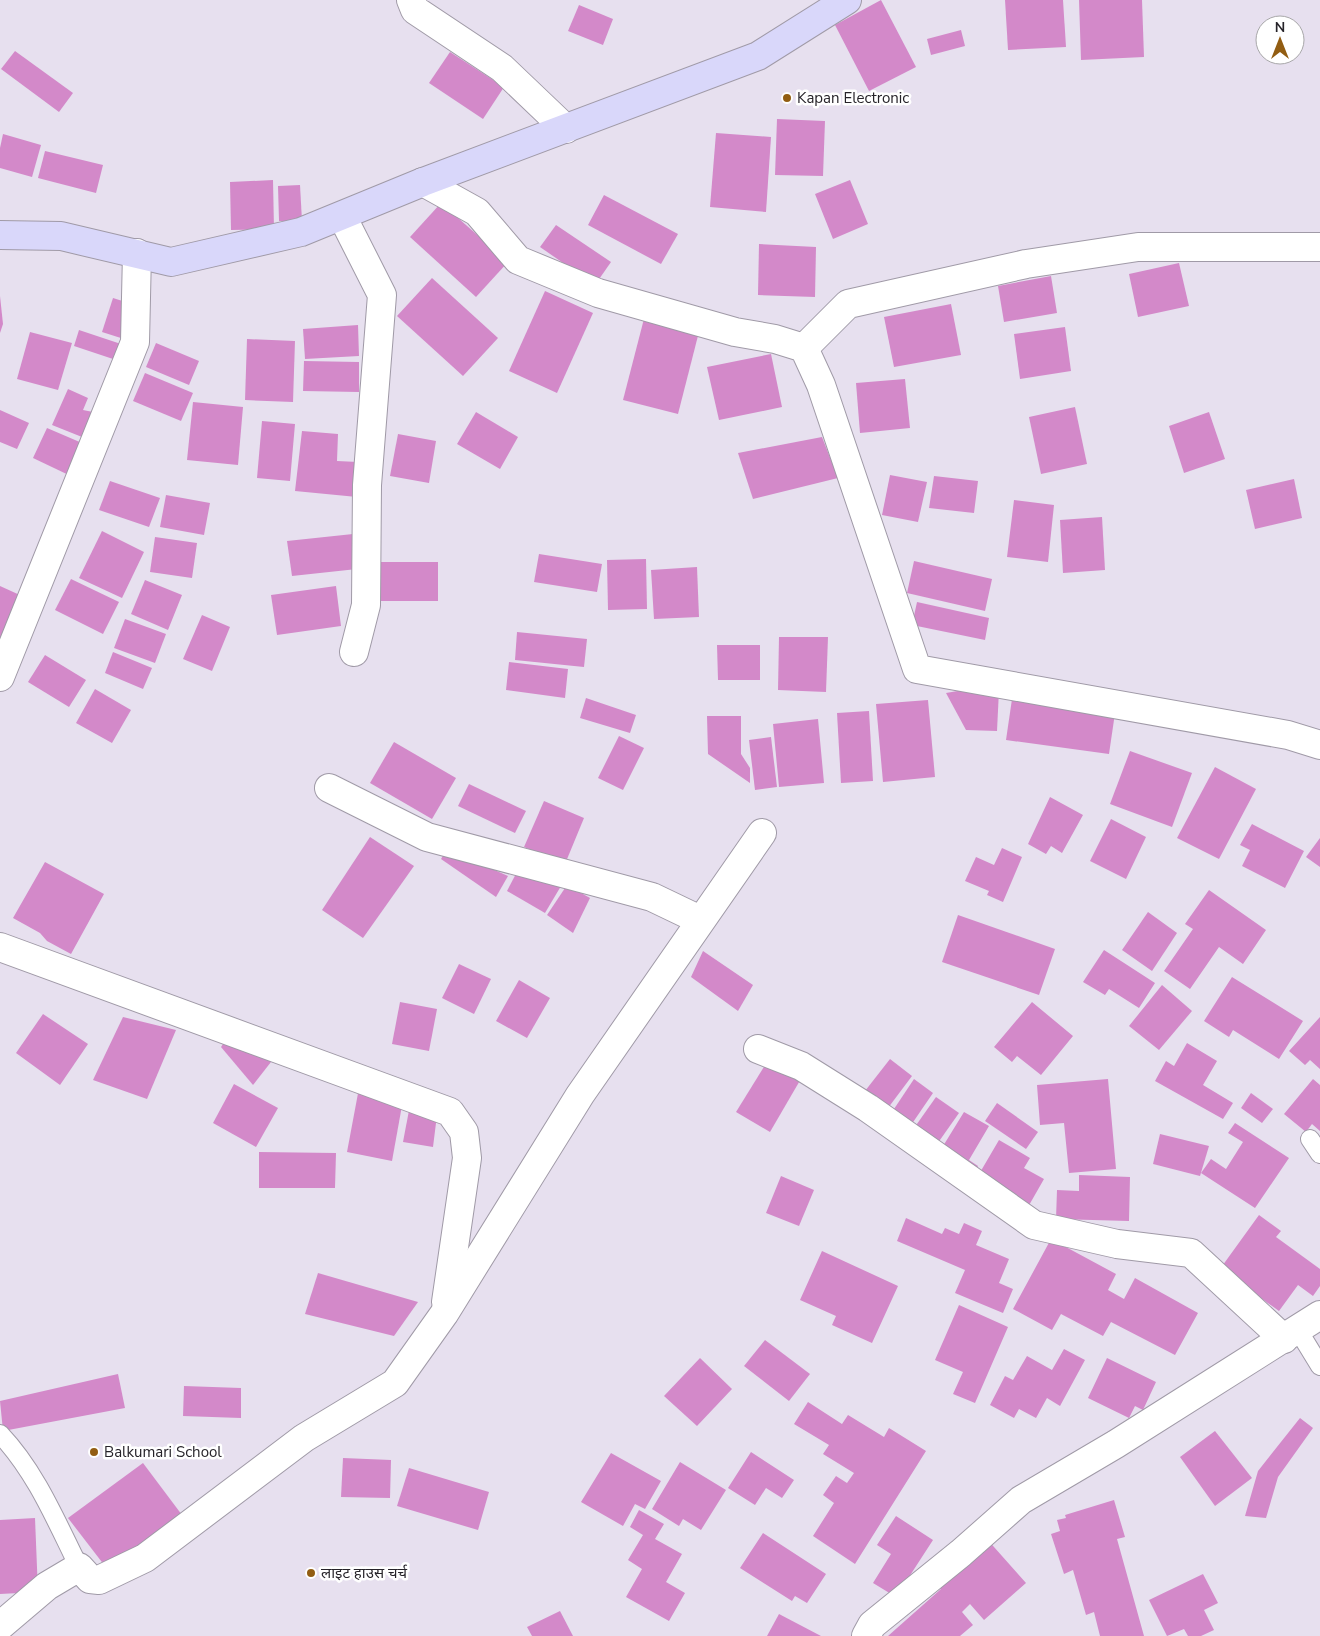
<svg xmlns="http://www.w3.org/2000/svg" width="1320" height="1636" font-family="'Nunito Sans','Noto Sans Devanagari',sans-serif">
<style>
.building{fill:#d389c9}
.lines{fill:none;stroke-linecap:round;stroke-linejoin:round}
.lane-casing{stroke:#a09aa7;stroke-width:20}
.street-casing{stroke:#a09aa7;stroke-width:30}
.secondary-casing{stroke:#a09aa7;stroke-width:30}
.lane{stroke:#fff;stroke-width:18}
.street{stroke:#fff;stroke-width:28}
.secondary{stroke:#d9d7fa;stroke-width:28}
.poi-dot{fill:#925d12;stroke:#fff;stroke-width:2}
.labels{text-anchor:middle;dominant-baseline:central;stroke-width:5;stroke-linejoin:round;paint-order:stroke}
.poi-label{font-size:15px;fill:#262329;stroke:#fff;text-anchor:start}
</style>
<rect width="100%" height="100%" fill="#e7e0ef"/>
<g class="building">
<path d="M881,0L916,67L869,91L835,25Z"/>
<path d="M1005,0H1063L1066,47L1008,50Z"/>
<path d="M1079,0H1142L1144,57L1081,60Z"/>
<path d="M579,5L613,19L603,45L568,31Z"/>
<path d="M961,30L965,46L931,55L927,39Z"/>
<path d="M15,51L73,93L59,112L1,69Z"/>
<path d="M450,52L504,87L483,119L429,83Z"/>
<path d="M777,119L825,121L823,176L775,175Z"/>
<path d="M716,133L771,137L766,212L710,207Z"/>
<path d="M3,134L41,145L32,177L0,168V148Z"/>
<path d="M45,151L103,165L96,193L38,178Z"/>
<path d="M273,180L274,229L231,230L230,182Z"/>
<path d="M850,180L868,224L833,239L815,194Z"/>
<path d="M300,185L302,221H279L278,186Z"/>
<path d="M604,195L678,234L661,264L588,225Z"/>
<path d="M441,203L508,262L476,297L410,237Z"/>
<path d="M556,225L611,262L595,285L540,247Z"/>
<path d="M759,244L816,247L815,297L758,295Z"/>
<path d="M1179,263L1189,306L1138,317L1129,274Z"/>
<path d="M1051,276L1057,313L1004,322L998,286Z"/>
<path d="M432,278L498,338L463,376L397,316Z"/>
<path d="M545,291L593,313L557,393L509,371Z"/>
<path d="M0,296L3,324L0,333Z"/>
<path d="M113,298L135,305L124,339L102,332Z"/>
<path d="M951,304L961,355L894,367L884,317Z"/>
<path d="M646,311L701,324L678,414L623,400Z"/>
<path d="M358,325L359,356L305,359L303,329Z"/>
<path d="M1065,327L1071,371L1020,379L1014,334Z"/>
<path d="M79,330L124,345L119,361L74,346Z"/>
<path d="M30,332L72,343L58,390L17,379Z"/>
<path d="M247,339L295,341L293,402L245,400Z"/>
<path d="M156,343L199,361L189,385L146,367Z"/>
<path d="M771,354L782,407L719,420L707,367Z"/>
<path d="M304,361L359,362V392L303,391Z"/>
<path d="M145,373L193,393L181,421L133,401Z"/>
<path d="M905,379L910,428L860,433L856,383Z"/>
<path d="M68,389L88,398L83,410L103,414L92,441L52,425Z"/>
<path d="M193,402L243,407L238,465L187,460Z"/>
<path d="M1075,407L1087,464L1041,474L1029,417Z"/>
<path d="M0,410L29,423L17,449L0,442Z"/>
<path d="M476,412L518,437L500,469L457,444Z"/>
<path d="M1209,412L1225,459L1184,473L1169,426Z"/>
<path d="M262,421L295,424L290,481L257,478Z"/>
<path d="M47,428L89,446L75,478L33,458Z"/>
<path d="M302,431L338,434L337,461L358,462L357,497L295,491Z"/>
<path d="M398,434L436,441L429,483L390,476Z"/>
<path d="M822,437L838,478L753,499L738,453Z"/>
<path d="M890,475L927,482L918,522L882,515Z"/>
<path d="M934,476L978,481L974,513L929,508Z"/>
<path d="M1294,479L1302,518L1255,529L1246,490Z"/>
<path d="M110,481L160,498L149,527L99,510Z"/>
<path d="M166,495L210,503L204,535L160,527Z"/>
<path d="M1014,500L1054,505L1048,562L1007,557Z"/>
<path d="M1102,517L1105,570L1063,573L1060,520Z"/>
<path d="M102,531L144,552L122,598L79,578Z"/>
<path d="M353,534L357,569L292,576L287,541Z"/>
<path d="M155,537L197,543L192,578L150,572Z"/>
<path d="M539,554L602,564L597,592L534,582Z"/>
<path d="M646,559L647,609L608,610L607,560Z"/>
<path d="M914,561L992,579L985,611L907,593Z"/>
<rect x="377" y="562" width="61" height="39"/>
<path d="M697,567L699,617L654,619L651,570Z"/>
<path d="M71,579L119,602L103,634L55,610Z"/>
<path d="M145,580L182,595L168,630L131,614Z"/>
<path d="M0,586L22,596L0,644Z"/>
<path d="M336,586L341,626L277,635L271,595Z"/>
<path d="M917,602L989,618L985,640L912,625Z"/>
<path d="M202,615L230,627L212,671L183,659Z"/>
<path d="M125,619L166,634L155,663L114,648Z"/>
<path d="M517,632L587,639L584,667L515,660Z"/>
<path d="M779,637H828L826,692L778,690Z"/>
<path d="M717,645H760V680H718Z"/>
<path d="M113,652L152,668L143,689L105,673Z"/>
<path d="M45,655L86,680L69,707L28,682Z"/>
<path d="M509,662L568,669L565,698L506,690Z"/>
<path d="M95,689L131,710L112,743L76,723Z"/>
<path d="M969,689L999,690L997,731L966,730L946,693Z"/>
<path d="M586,698L636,715L630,733L580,718Z"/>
<path d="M1012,699L1115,713L1109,754L1006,740Z"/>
<path d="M928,700L935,777L883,782L876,704Z"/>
<path d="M869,711L873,781L841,783L837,713Z"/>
<path d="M707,716H741V754L750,768V783L708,754Z"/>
<path d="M818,719L824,783L779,787L773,724Z"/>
<path d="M619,736L644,748L623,790L598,778Z"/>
<path d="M771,737L777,787L755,790L749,740Z"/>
<path d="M394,742L456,778L432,819L370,783Z"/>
<path d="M1130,751L1192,773L1172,827L1110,804Z"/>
<path d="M1215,767L1256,789L1219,859L1177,838Z"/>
<path d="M469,784L526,811L515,833L458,806Z"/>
<path d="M1050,797L1083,815L1062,853L1051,846L1046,854L1028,844Z"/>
<path d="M544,801L584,818L565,864L524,847Z"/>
<path d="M1111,819L1146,837L1126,879L1090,861Z"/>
<path d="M1252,824L1304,851L1285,888L1242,866L1250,850L1240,845Z"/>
<path d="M370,837L414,866L363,938L322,910Z"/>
<path d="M1320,838V867L1306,857Z"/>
<path d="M1002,848L1022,857L1003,902L987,895L989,891L965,881L976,857L994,865Z"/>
<path d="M447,849L508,876L496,897L441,859Z"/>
<path d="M45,862L104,894L71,954L47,941L40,933L13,918Z"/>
<path d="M519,868L561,886L545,913L507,891Z"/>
<path d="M567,885L590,898L573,933L547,915Z"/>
<path d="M1209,890L1266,930L1243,964L1219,947L1190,989L1164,971L1193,929L1185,924Z"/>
<path d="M1148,912L1177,933L1152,971L1122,950Z"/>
<path d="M958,915L1055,949L1039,995L942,962Z"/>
<path d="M1104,950L1155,983L1139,1008L1109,989L1105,995L1083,982Z"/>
<path d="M703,951L753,985L738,1011L691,977Z"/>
<path d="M459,964L491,979L474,1014L442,998Z"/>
<path d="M1232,977L1303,1021L1279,1059L1233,1030L1229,1037L1204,1021Z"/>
<path d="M519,980L550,998L527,1038L496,1021Z"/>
<path d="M1162,985L1192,1011L1159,1050L1129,1026Z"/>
<path d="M400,1002L437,1009L429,1051L392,1044Z"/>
<path d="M1032,1002L1073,1036L1041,1075L1017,1056L1012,1062L994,1047Z"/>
<path d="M43,1014L88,1044L60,1085L16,1053Z"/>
<path d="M123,1017L176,1030L147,1099L93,1080Z"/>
<path d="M1320,1017V1069L1310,1060L1305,1065L1289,1051Z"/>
<path d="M229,1035L278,1053L253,1085L221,1047Z"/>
<path d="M1187,1043L1217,1061L1203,1085L1233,1103L1223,1119L1155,1081L1166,1061L1174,1066Z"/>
<path d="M770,1057L802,1077L770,1132L736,1112Z"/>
<path d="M890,1059L912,1076L888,1108L865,1091Z"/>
<path d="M914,1079L933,1093L909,1128L890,1115Z"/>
<path d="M1108,1079L1116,1169L1069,1173L1064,1123L1040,1125L1037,1085Z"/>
<path d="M1313,1079L1320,1085V1131L1312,1124L1306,1132L1284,1114Z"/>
<path d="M234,1084L278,1108L256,1147L213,1123Z"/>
<path d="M359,1088L403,1100L392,1161L347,1152Z"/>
<path d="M1251,1093L1273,1109L1262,1123L1241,1108Z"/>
<path d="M936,1097L959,1113L935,1147L912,1131Z"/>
<path d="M997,1103L1038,1132L1026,1149L985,1121Z"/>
<path d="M410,1105L437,1115L433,1147L403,1142Z"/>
<path d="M964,1112L989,1126L969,1160L978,1166L975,1172L940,1151Z"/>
<path d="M1235,1123L1289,1158L1255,1208L1201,1173L1211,1159L1226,1169L1243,1142L1228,1133Z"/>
<path d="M1160,1134L1209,1146L1200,1176L1153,1164Z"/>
<path d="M999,1140L1030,1158L1024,1168L1044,1179L1028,1207L975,1181Z"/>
<path d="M259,1152L336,1153L335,1188H259Z"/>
<path d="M1079,1175L1130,1177L1129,1221L1056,1219L1057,1190L1079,1191Z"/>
<path d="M781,1176L814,1190L799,1226L766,1213Z"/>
<path d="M1259,1215L1281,1231L1276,1237L1320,1269V1286L1313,1296L1298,1285L1279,1311L1220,1269Z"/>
<path d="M906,1218L942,1234L945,1228L959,1234L964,1223L982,1231L976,1245L1009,1259L999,1283L1013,1289L1003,1313L955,1293L965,1270L897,1241Z"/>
<path d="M1051,1239L1116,1274L1108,1290L1124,1299L1135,1278L1198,1313L1175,1355L1111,1322L1103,1336L1061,1314L1052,1330L1013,1309Z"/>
<path d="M822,1251L898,1286L872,1343L832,1325L836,1316L800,1300Z"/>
<path d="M318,1273L418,1302L394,1336L305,1314Z"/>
<path d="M959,1305L1008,1327L975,1403L953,1394L963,1372L935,1360Z"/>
<path d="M765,1340L810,1374L789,1401L744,1366Z"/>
<path d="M1064,1349L1085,1360L1060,1406L1047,1398L1036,1418L1019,1409L1014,1418L990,1405L1005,1376L1013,1380L1027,1356L1052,1370Z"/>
<path d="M700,1358L732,1389L697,1426L664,1396Z"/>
<path d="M1107,1358L1156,1382L1143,1410L1135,1406L1129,1418L1088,1398Z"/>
<path d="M118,1374L125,1408L3,1431L0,1401Z"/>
<path d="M184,1386L241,1388V1418L183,1416Z"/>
<path d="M808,1402L842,1424L848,1415L884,1437L889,1428L926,1451L855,1564L813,1536L834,1503L823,1495L836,1476L847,1483L854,1473L823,1454L829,1445L794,1424Z"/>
<path d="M1300,1418L1313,1428L1278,1477L1266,1518L1245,1516L1258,1471Z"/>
<path d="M1215,1431L1252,1478L1215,1506L1180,1457Z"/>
<path d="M751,1452L794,1480L782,1498L766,1488L755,1505L728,1488Z"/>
<path d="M611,1453L661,1481L645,1509L635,1504L623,1526L581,1502Z"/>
<path d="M343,1458L391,1460L390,1498L341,1497Z"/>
<path d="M680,1462L726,1490L701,1530L683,1519L679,1526L652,1509Z"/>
<path d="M143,1463L182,1515L108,1570L68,1518Z"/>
<path d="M409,1468L489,1492L478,1530L397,1506Z"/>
<path d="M1114,1500L1125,1537L1117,1539L1144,1636H1100L1094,1612L1086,1615L1073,1570L1064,1574L1051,1534L1060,1531L1057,1520L1066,1518L1065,1515Z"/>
<path d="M639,1510L664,1524L655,1539L682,1554L666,1582L685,1593L669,1621L626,1597L642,1569L628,1560L643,1535L630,1527Z"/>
<path d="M896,1516L933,1540L896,1597L873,1583L891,1554L877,1545Z"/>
<path d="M35,1518L38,1592L0,1594V1520Z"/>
<path d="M763,1533L826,1574L807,1603L795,1596L792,1601L740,1568Z"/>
<path d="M986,1538L1026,1583L984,1620L970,1604L962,1612L973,1625L960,1636H888L941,1589L934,1582Z"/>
<path d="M1203,1574L1218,1603L1204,1610L1214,1630L1201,1636H1188L1184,1629L1167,1636L1149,1600Z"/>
<path d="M560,1611L573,1636H532L527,1627Z"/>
<path d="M779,1614L821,1636H767Z"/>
</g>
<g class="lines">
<g class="lane-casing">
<g id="lane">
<path d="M1310,1139L1320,1154"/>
<path d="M1298,1330L1320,1366"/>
<path d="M0,1434C36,1472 56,1521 79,1567"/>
</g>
</g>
<g class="street-casing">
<g id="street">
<path d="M411,0L415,10L502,68L566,129"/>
<path d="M423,182L477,212L518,260L598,293L735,332L775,339L804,348L821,385L917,669L1288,735L1320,745"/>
<path d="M342,216L382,295L367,485L366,605L354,652"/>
<path d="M804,348L848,304L1026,264L1138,247H1320"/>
<path d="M0,677L135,342L137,253"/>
<path d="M329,788L427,837L652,897L700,920"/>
<path d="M0,947L450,1112L464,1132L467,1158L446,1302"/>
<path d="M758,1049L801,1066L868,1108L1034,1225L1117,1244L1191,1253L1284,1339"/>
<path d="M0,1626L47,1586L79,1567L90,1579L99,1580L145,1558L304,1438L395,1383L444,1314L580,1095L762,833"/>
<path d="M866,1636L872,1625L961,1553L1021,1500L1116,1444L1320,1315"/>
</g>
</g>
<g class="secondary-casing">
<path id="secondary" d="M0,235L61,236L171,262L301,232L423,182L758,56L847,0"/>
</g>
<use href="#lane" class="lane"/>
<use href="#street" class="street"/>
<use href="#secondary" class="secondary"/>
</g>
<g class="poi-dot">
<circle cx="787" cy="98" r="5"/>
<circle cx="94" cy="1452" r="5"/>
<circle cx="311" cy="1573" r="5"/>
</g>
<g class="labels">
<g class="poi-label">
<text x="797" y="98">Kapan Electronic</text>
<text x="104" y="1452">Balkumari School</text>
<text x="321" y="1573">लाइट हाउस चर्च</text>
</g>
</g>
<g transform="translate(1280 40)"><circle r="24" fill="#ffffff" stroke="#a8a7a9"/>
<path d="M0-4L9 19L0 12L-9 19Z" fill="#925d12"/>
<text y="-8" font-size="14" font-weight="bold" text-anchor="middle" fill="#262329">N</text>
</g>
</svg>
